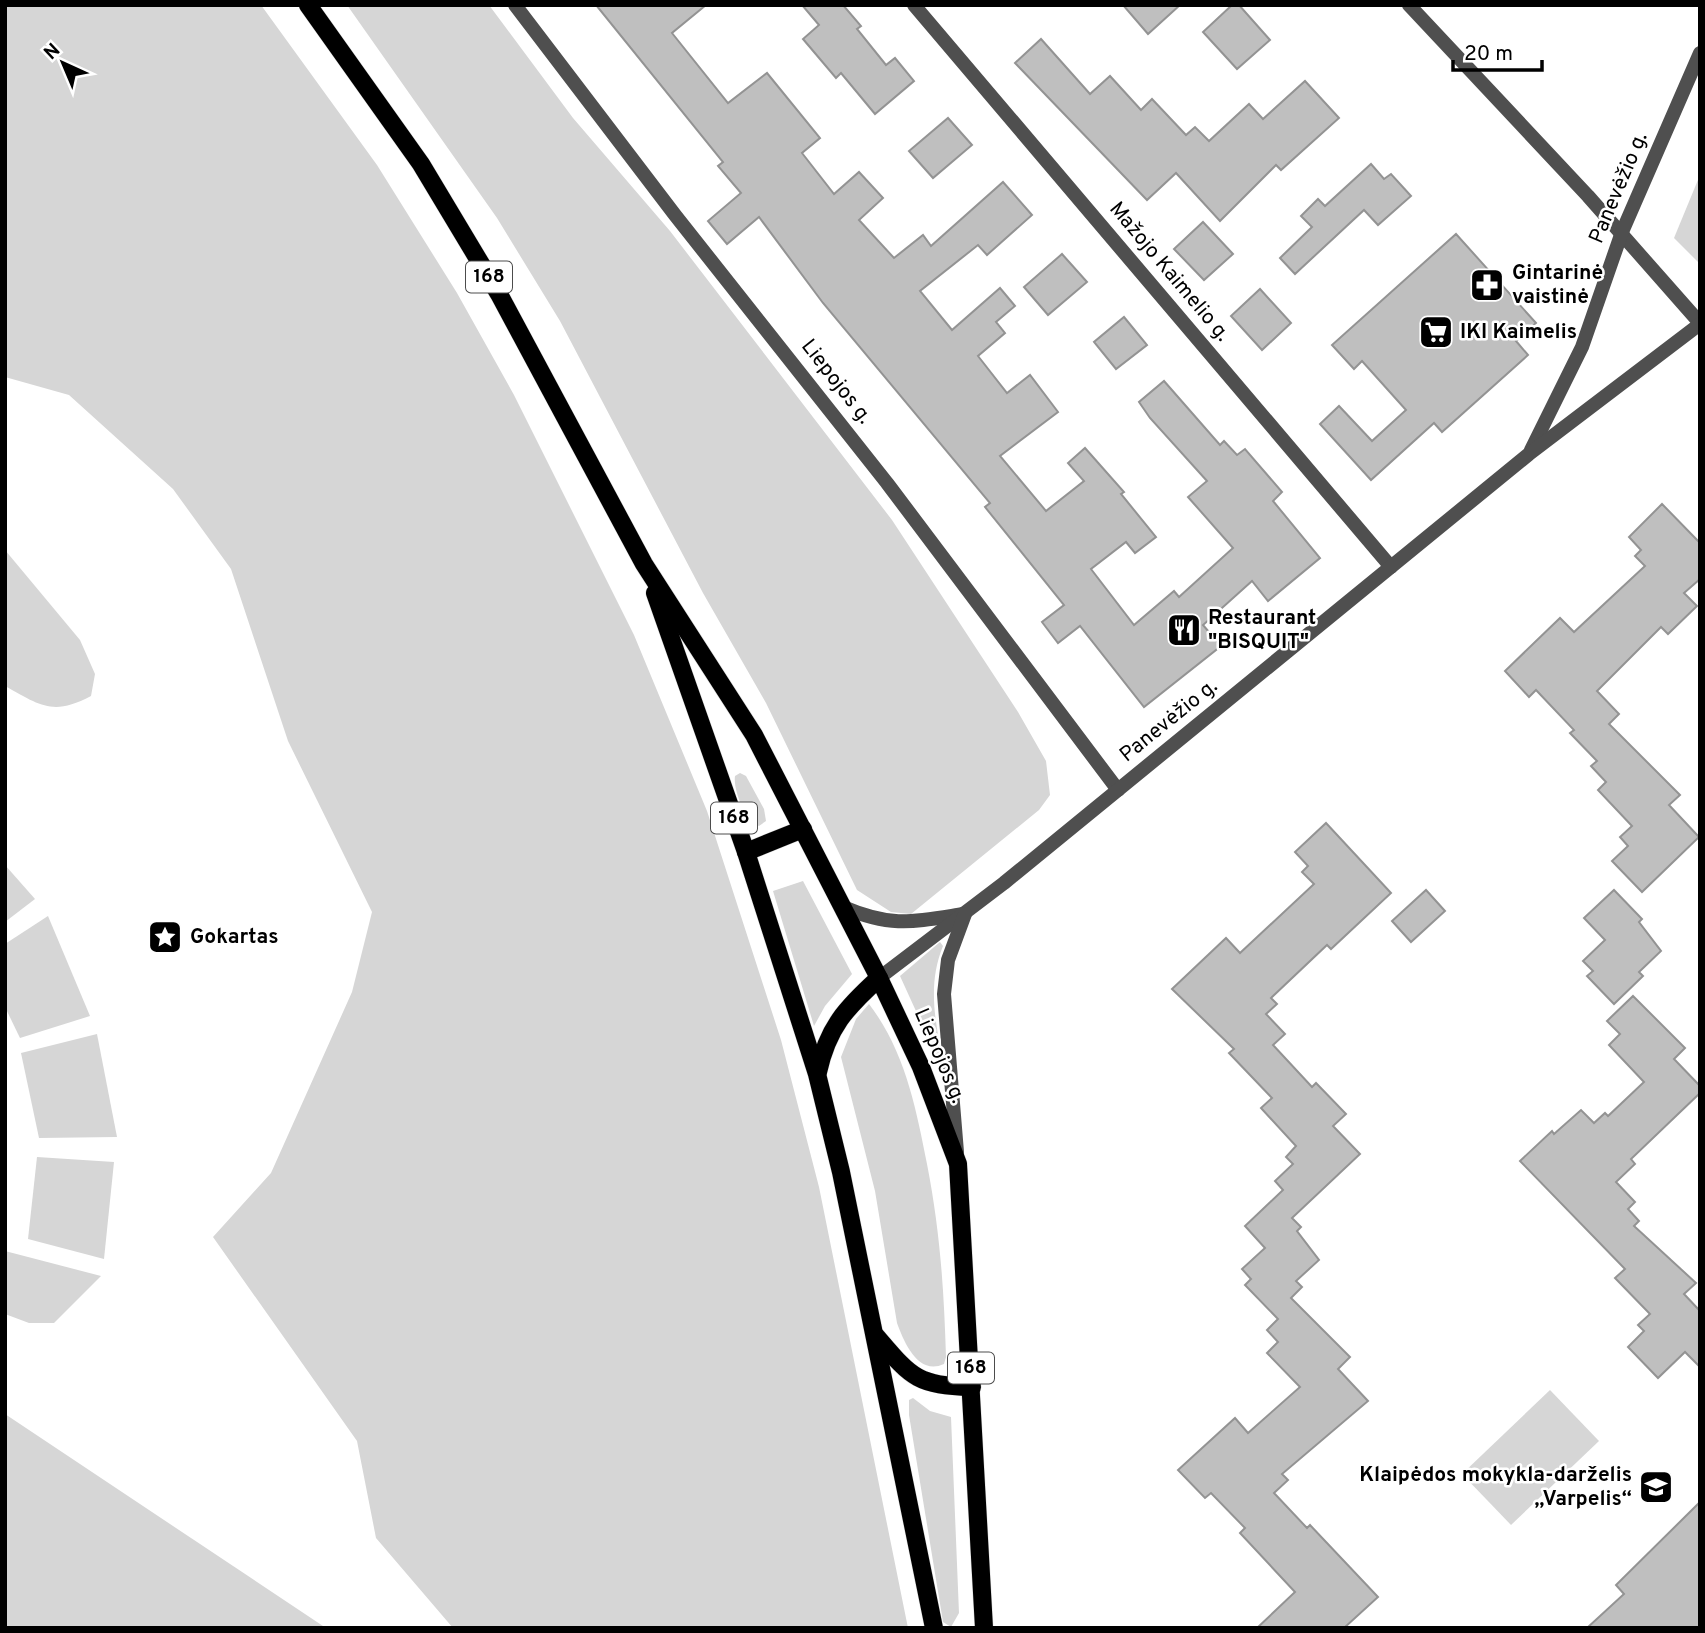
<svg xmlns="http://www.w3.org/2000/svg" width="1705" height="1633" font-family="Overpass,sans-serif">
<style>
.green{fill:#d6d6d6}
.building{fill:#bfbfbf;stroke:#939393;stroke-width:2}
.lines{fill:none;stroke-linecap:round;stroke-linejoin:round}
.primary-casing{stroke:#dbdbdb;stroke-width:19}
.minor{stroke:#4f4f4f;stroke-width:14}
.primary{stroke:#000;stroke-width:18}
.labels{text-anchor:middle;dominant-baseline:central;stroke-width:5;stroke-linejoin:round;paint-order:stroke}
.shield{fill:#fff;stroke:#4c4c4c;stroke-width:2}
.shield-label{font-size:19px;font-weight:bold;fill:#000}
.street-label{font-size:21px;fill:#000;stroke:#fff}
.poi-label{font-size:21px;font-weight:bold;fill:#000;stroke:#fff;text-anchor:start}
</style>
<rect width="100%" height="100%" fill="#fff"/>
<g class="green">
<path d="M5,5H261L377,165L457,293L514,395L634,635L707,811L781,1040L819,1187L908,1628H453L376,1538L357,1441L213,1237L271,1173L352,992L372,912L288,741L231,569L173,489L69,395L5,377Z"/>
<path d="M347,5H489L573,118L670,231L892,520L1018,712L1046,761L1050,795L1039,810L911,914L891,912L857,890L766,703L703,593L560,321L497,218Z"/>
<path d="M1700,175V264L1674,238Z"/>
<path d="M5,550L80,640L95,674L91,696C53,716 41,706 5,686Z"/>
<path d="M740,773L746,776L764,809L766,821L759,826C745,821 733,790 735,776Z"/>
<path d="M5,865L35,899L5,922Z"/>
<path d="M803,881L852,974L825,1006L814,1026L773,891Z"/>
<path d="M48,916L90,1016L20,1038L5,1007V944Z"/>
<path d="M940,942L943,946C925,990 938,1032 946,1077L900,976Z"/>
<path d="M869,1004C905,1051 916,1108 927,1164C940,1231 944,1289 946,1357L944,1364C918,1376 904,1342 897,1323L875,1191L841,1057L856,1019Z"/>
<path d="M97,1034L117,1137L39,1138L21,1053Z"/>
<path d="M37,1157L114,1162L104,1259L28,1239Z"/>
<path d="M5,1251L101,1276L54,1323H29L5,1314Z"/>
<path d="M1550,1390L1599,1441L1511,1525L1462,1474Z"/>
<path d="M913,1398L930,1411L951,1417L959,1613L951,1627L943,1622L909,1415V1400Z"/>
<path d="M5,1414L326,1628H5Z"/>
</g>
<g class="building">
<path d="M596,5H706L672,33L728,103L767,73L820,138L802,153L834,194L859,172L883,198L859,220L894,258L923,235L931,246L1003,182L1032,215L987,255L978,245L920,291L952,330L1000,288L1015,306L996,322L1005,333L978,356L1007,393L1030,375L1058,412L1000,456L1046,511L1084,481L1068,463L1085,448L1124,492L1121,494L1156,537L1135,553L1126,542L1091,569L1134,625L1174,591L1179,597L1233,548L1188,497L1207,481L1150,418L1139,402L1164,381L1220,445L1224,441L1237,455L1245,449L1282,492L1273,501L1320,558L1268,601L1252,581L1203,625L1221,646L1144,707L1080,626L1058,643L1042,622L1064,605L985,507L990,503L823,303L759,217L727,244L708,221L741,193L718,166L723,162Z"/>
<path d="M802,5H843L861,26L857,29L886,65L895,58L914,81L875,114L841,73L836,78L803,39L819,25Z"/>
<path d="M1123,5H1180L1148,34Z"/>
<path d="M1232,5H1239L1270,40L1237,69L1203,32Z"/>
<path d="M1041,39L1090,94L1110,76L1141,110L1152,99L1186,135L1195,127L1209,141L1249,104L1263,119L1305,81L1339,118L1281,170L1276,165L1220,221L1176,173L1147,200L1015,63Z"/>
<path d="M948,118L972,145L933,178L909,151Z"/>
<path d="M1371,164L1384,179L1391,174L1411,196L1378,225L1364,210L1295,274L1280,258L1312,227L1301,216L1318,199L1325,206Z"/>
<path d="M1203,222L1233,254L1204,280L1174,249Z"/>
<path d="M1456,234L1536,323L1516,341L1528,355L1442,432L1434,423L1371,480L1320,424L1339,406L1372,441L1406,410L1362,361L1354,369L1332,345Z"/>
<path d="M1062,254L1087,282L1048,315L1024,287Z"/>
<path d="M1260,289L1291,323L1262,350L1231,316Z"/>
<path d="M1124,317L1147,345L1116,369L1094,342Z"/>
<path d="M1662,504L1700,543V579L1684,593L1697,606L1668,634L1661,627L1597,691L1619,714L1609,724L1680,795L1669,805L1699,837L1642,892L1612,861L1628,846L1620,837L1632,826L1598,790L1606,782L1591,766L1597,761L1570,733L1574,730L1536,690L1529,697L1505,671L1560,618L1574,632L1645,566L1635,556L1641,550L1629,537Z"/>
<path d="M1326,823L1391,893L1331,949L1327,945L1271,998L1277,1004L1266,1014L1285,1034L1273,1045L1312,1087L1316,1083L1346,1114L1333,1126L1360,1154L1292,1218L1301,1227L1297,1231L1319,1260L1296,1281L1302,1287L1291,1298L1350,1357L1338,1369L1368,1401L1282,1474L1288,1480L1274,1493L1307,1528L1310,1525L1378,1597L1344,1628H1257L1295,1592L1240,1533L1245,1528L1211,1493L1205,1498L1178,1470L1235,1418L1248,1433L1300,1387L1267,1353L1278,1342L1267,1330L1278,1319L1245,1285L1251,1279L1242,1269L1265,1248L1245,1226L1283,1190L1275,1181L1293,1164L1286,1157L1296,1146L1261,1108L1272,1098L1229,1053L1234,1049L1172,989L1226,938L1240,953L1314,884L1302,872L1308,866L1295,852Z"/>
<path d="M1426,890L1445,911L1411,942L1392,921Z"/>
<path d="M1614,890L1642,919L1639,922L1661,951L1639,972L1643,976L1614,1004L1587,976L1593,971L1583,961L1605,940L1584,918Z"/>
<path d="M1633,996L1685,1048L1674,1059L1700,1086V1093L1631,1159L1635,1164L1616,1182L1635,1202L1628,1209L1639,1221L1634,1226L1696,1283L1684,1294L1700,1311V1367L1685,1352L1658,1378L1628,1347L1644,1331L1638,1325L1650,1314L1615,1278L1625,1269L1520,1161L1552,1131L1554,1134L1581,1110L1594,1123L1605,1113L1608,1116L1644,1082L1609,1045L1620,1034L1607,1021Z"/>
<path d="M1700,1502V1628H1587L1624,1594L1616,1585Z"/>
</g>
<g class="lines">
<g class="primary-casing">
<g id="primary">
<path d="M308,5L421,164L499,294L644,564L754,735L879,978L921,1067L958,1164L984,1628"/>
<path d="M655,593L746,852L817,1074L841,1172L934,1628"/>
<path d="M746,852L803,829"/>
<path d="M818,1072C828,1027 846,1008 879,978"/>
<path d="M876,1336C912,1378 916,1385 972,1387"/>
</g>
</g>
<g class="minor">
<path d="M515,5L675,215L887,483L1118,790"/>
<path d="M914,5L1391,567"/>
<path d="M1409,5L1588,196L1700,323"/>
<path d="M1531,450L1582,347L1622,232L1700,53"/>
<path d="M843,907C892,928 913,922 964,914"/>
<path d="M879,978L1004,883L1529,454L1700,324"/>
<path d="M957,1152L944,994L948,960L965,914"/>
</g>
<use href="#primary" class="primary"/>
</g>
<defs>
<g id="pharmacy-square" transform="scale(1.75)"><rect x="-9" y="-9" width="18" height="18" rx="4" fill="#000" stroke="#fff"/><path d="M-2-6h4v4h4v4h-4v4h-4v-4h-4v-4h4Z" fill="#fff"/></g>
<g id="supermarket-square" transform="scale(1.75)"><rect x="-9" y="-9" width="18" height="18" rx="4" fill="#000" stroke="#fff"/><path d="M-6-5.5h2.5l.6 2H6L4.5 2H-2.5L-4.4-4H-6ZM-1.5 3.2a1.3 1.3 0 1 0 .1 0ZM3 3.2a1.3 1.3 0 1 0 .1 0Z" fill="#fff"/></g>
<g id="restaurant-square" transform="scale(1.75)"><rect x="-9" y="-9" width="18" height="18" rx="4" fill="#000" stroke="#fff"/><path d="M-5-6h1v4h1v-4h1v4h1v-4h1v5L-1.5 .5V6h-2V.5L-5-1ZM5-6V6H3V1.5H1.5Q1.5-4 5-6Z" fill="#fff"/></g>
<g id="sight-square" transform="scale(1.75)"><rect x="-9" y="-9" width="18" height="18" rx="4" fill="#000" stroke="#fff"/><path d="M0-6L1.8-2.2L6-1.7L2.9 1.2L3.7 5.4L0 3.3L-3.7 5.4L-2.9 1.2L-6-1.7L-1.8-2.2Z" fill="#fff"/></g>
<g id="school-square" transform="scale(1.75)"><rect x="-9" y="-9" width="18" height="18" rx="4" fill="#000" stroke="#fff"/><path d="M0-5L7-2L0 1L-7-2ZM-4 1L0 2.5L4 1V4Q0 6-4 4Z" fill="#fff"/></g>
</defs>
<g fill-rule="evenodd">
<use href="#pharmacy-square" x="1487" y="285"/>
<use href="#supermarket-square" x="1436" y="332"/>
<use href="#restaurant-square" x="1184" y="630"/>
<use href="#sight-square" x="165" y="937"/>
<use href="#school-square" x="1656" y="1487"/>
</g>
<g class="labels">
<g class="shield">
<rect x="466" y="261.5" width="46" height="31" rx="5"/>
<rect x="711" y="802.5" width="46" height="31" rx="5"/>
<rect x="948" y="1352.5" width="46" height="31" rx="5"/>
</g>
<g class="shield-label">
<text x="489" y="277">168</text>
<text x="734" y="818">168</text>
<text x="971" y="1368">168</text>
</g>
<g class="street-label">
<text transform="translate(1619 188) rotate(-67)">Panevėžio g.</text>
<text transform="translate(1169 272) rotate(50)">Mažojo Kaimelio g.</text>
<text transform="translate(836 382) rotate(52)">Liepojos g.</text>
<text transform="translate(1169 721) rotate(-39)">Panevėžio g.</text>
<text transform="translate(939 1056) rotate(67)">Liepojos g.</text>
</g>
<g class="poi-label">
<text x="1512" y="273">Gintarinė<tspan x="1512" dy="24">vaistinė</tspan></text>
<text x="1460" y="332">IKI Kaimelis</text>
<text x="1208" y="618">Restaurant<tspan x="1208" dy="24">"BISQUIT"</tspan></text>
<text x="190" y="937">Gokartas</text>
<text x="1632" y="1475" text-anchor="end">Klaipėdos mokykla-darželis<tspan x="1632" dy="24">„Varpelis“</tspan></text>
</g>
</g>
<rect width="1705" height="1633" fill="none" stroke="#000000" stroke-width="14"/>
<g transform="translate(63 63) rotate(316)" stroke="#ffffff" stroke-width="5" paint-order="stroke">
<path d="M0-5L12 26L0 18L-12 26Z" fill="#000000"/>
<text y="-10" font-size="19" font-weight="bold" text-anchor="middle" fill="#000000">N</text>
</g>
<path d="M1453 60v10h89v-10" fill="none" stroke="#000000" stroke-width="3.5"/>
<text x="1464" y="60" font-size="21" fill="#000000" stroke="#ffffff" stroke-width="5" paint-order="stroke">20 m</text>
</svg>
